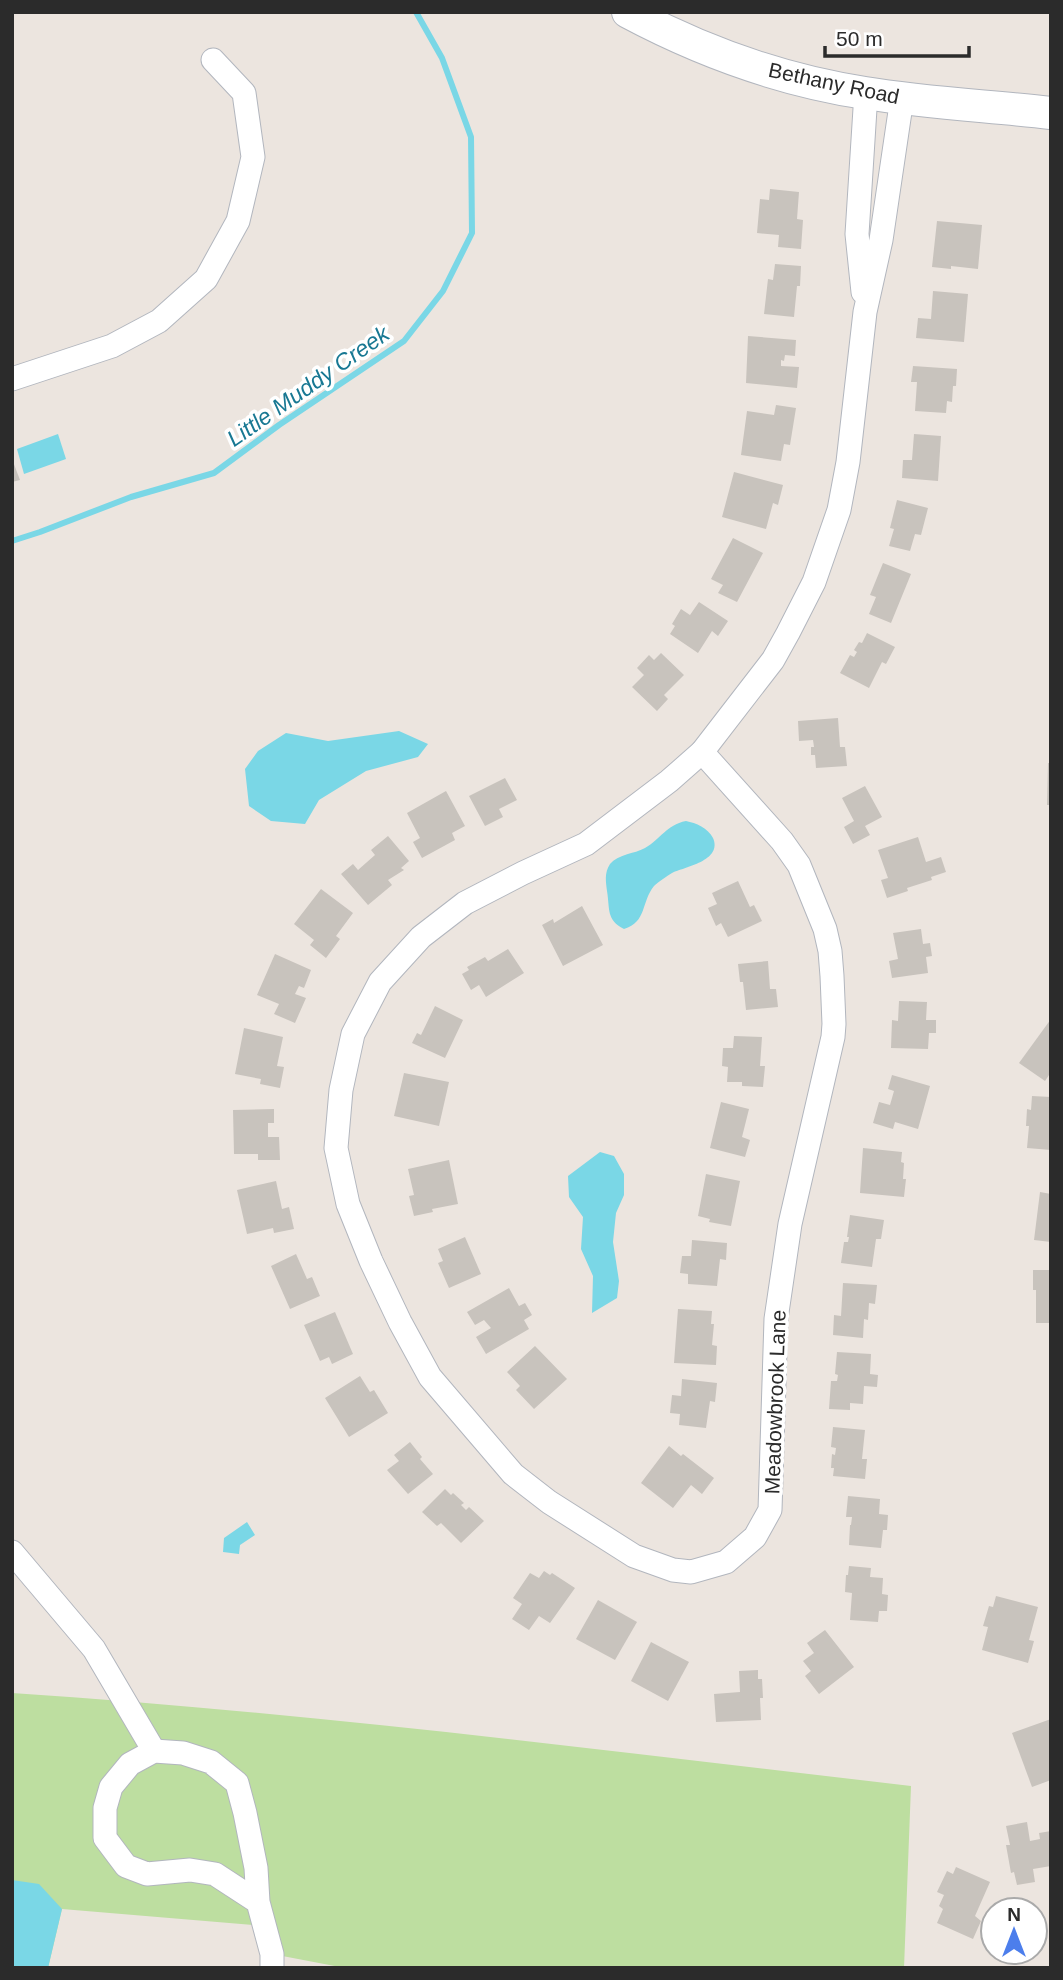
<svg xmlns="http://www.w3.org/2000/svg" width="1063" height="1980" font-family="Helvetica,sans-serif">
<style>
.green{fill:#bddea0}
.water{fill:#7ad7e6}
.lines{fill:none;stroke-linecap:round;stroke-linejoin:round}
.stream{stroke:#7ad7e6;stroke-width:6}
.building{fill:#c8c3bd}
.street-casing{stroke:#b2b6be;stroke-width:25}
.secondary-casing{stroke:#b2b6be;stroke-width:34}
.street{stroke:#fff;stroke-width:23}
.secondary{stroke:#fff;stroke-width:32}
.labels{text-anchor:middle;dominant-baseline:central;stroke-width:7;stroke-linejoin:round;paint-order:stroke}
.street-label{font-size:21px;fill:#2b2b2b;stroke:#fff}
.water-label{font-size:23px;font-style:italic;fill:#187893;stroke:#fff}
</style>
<rect width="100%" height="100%" fill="#ece5df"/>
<path class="green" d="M12,1693C313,1713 612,1751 911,1786L904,1968H345L272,1954L264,1926L62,1909L48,1968H12Z"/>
<g class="water">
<path d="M58,434L66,459L24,474L17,449Z"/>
<path d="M399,731L428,744L418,757L366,771L319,800L305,824L271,821L249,806L245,769L258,751L286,733L328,741Z"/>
<path d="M686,821C696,823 708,828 713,838C723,861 684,867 672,873C667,876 658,882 654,886C641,902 647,922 624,929C606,920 610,909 607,891C606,882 604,873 610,864C618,854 634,854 645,848C661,839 666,825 686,821Z"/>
<path d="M600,1152L614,1156L624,1174V1195L616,1213L613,1242L619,1281L617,1298L592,1313L593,1276L581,1249L583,1217L569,1197L568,1176Z"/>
<path d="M247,1522L255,1535L240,1545L239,1554L223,1552L224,1538Z"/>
<path d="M12,1880L39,1884L62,1909L48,1968H12Z"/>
</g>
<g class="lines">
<path class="stream" d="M12,541L40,532L131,497L214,473L279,425L404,341L443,291L472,233L471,137L442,58L416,12"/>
</g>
<g class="building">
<path d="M770,189L799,192L797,219L803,220L801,249L778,247L779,235L757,233L760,199L769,200Z"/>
<path d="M937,221L982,225L978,269L951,266V269L932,267Z"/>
<path d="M775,264L801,266L800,286H797L794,317L764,314L768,279L773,280Z"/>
<path d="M933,291L968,294L964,342L916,338L918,318L931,319Z"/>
<path d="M748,336L796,340L795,356L785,355L784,361L781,360V366L799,367L797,388L746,383Z"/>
<path d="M913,366L957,369L956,386H953L952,402L947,401L946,413L915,411L917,382H911Z"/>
<path d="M776,405L796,408L790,445L784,444L781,461L741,455L747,411L774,415Z"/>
<path d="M914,434L941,436L938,481L902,478L903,460H912Z"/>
<path d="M12,459L20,480L12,482Z"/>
<path d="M734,472L783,485L778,505L773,503L766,529L722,517Z"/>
<path d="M897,500L928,508L921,535L915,534L910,551L889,546L894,529L890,528Z"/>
<path d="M733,538L763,553L737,602L718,593L723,585L711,579Z"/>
<path d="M883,563L911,574L891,623L869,614L876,597L870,595Z"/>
<path d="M699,602L728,621L718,636L712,631L698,653L670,634L675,626L672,624L681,609L690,615Z"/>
<path d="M867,633L895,647L886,664L882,662L869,688L840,673L850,655L854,657L857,652L854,650L859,642L862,643Z"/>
<path d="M661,653L684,675L664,695L668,699L657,711L632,687L644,675L637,668L649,655L654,660Z"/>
<path d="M838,718L840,747H845L847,766L816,768L815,755H811V747H814L813,740L799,741L798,721Z"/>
<path d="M1048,763H1051V805H1047Z"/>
<path d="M505,778L517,800L499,809L503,817L485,826L469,796Z"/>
<path d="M865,786L882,817L865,826L870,835L853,844L844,827L854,821L842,798Z"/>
<path d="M446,791L465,826L452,833L455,840L422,858L413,842L420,838L407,813Z"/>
<path d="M388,836L409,861L401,868L404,870L388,880L392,885L368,905L341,874L353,864L358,870L375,855L371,850Z"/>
<path d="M918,837L926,862L941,857L946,872L931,877L932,880L907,888L908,891L887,898L881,880L888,878L878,850Z"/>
<path d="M738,881L750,907L754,905L762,921L728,937L721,923L716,926L708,908L717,904L712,893Z"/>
<path d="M321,889L353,913L336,936L340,939L326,958L310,945L314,940L294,924Z"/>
<path d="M582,906L603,945L563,966L542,925L553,919L554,923Z"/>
<path d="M921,929L923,944L930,943L932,956L926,957L928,973L892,978L889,961L898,959L893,933Z"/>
<path d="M508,949L524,973L486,997L479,985L471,990L462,974L469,970L467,967L485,957L488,961Z"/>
<path d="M275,954L311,970L304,988L299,986L295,994L306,998L295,1023L274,1014L279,1004L257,995Z"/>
<path d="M768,961L770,989H776L778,1007L746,1010L743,982H740L738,964Z"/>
<path d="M899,1001L927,1002L926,1020H936V1033H929L928,1049L891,1048L892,1020L898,1021Z"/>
<path d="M435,1006L463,1020L445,1058L412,1043L417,1033L421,1035Z"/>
<path d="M1051,1019V1072L1045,1081L1019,1063Z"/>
<path d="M244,1028L283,1037L277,1066L284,1067L280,1088L260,1084L261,1079L235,1074Z"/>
<path d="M734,1036L762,1037L760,1066H765L763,1087L742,1086V1082H727L728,1067L722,1066L723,1048H733Z"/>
<path d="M404,1073L449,1082L439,1126L394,1116Z"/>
<path d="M892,1075L930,1086L918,1129L895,1122L893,1129L873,1123L879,1102L890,1105L894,1091L888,1089Z"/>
<path d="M1032,1096L1051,1097V1150L1027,1148L1029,1126H1026L1027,1109L1031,1110Z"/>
<path d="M721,1102L749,1109L742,1137L750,1140L745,1157L710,1148Z"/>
<path d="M274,1109V1123H268V1137H279L280,1160H258V1154H234L233,1110Z"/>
<path d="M863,1148L902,1152L901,1162L904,1163L903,1179H906L904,1197L860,1193Z"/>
<path d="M449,1160L458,1204L432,1209L433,1212L414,1216L409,1196L414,1195L408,1169Z"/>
<path d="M706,1174L740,1181L731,1226L709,1222L710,1219L698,1216Z"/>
<path d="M276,1181L282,1209L289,1207L294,1229L274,1233L273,1228L247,1234L237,1190Z"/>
<path d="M1040,1192L1051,1194V1242L1034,1240Z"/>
<path d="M850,1215L884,1220L881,1239H876L872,1267L841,1263L844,1242H848L849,1237H847Z"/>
<path d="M465,1237L481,1274L449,1288L438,1263L443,1261L438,1249Z"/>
<path d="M692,1240L727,1243L726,1260L720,1259L717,1286L688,1284V1274L680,1273L682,1256H691Z"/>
<path d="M296,1254L307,1279L312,1277L320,1296L290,1309L271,1266Z"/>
<path d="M1033,1270H1051V1323H1036V1290H1033Z"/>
<path d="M843,1283L877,1285L875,1304L869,1303L868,1320L864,1319L863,1338L833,1335L834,1315L841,1316Z"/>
<path d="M509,1288L519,1306L525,1303L532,1315L524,1320L529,1329L486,1354L476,1337L491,1328L484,1320L475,1325L467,1312Z"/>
<path d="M678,1309L712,1311L711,1324H714L712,1345L717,1346L716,1365L674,1363Z"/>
<path d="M335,1312L353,1354L332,1364L329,1357L320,1361L304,1325Z"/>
<path d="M535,1346L567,1379L534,1409L516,1390L520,1386L507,1372Z"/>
<path d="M837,1352L871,1354L870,1374L878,1375L877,1387L864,1386L863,1404L850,1403V1410L829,1409L831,1381H837L838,1375L835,1374Z"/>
<path d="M360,1376L370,1392L374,1390L388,1413L349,1437L325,1398Z"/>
<path d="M682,1379L717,1383L715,1402L710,1401L706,1428L679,1425L680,1414L670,1413L672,1395L681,1396Z"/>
<path d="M833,1427L865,1430L862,1459H867L865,1479L833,1476L834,1468H831L832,1454L835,1455L836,1448L831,1447Z"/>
<path d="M410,1442L422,1457L420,1459L433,1474L408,1494L387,1470L399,1461L394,1455Z"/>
<path d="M669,1446L681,1456L683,1454L714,1478L702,1494L691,1485L673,1508L641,1483Z"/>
<path d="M445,1489L451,1495L453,1493L464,1503L461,1505L466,1510L469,1507L484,1521L461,1543L441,1523L437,1526L422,1512Z"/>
<path d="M848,1496L880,1499L879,1514L888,1515L887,1530H883L881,1548L849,1545L850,1525H851L852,1517H846Z"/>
<path d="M849,1566L871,1568L870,1577L883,1578L882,1594L888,1595L887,1611H879L878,1622L850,1620L852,1593L845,1592L846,1575H848Z"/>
<path d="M544,1571L550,1575L552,1573L575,1588L550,1623L539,1616L529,1630L512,1619L522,1604L513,1598L530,1573L539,1578Z"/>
<path d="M996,1596L1038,1607L1029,1640L1034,1641L1028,1663L982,1650L988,1627L983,1626L989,1606L993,1607Z"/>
<path d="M598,1600L637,1622L615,1660L576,1639Z"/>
<path d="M825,1630L854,1667L819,1694L805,1676L811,1671L803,1661L814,1653L807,1643Z"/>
<path d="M651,1642L689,1662L668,1701L631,1681Z"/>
<path d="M758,1670V1679H762L763,1698H760L761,1720L716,1722L714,1694L740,1692L739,1671Z"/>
<path d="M1051,1719V1780L1032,1787L1012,1733Z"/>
<path d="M1027,1822L1030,1841L1040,1839L1039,1833L1051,1831V1866L1033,1869L1035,1882L1017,1885L1014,1872L1011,1873L1006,1845H1010L1006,1826Z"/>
<path d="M956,1867L990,1882L975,1916L981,1921L973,1939L937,1923L943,1909L939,1906L944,1895L937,1892L947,1871L953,1874Z"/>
</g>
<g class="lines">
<g class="street-casing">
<g id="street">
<path d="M863,292L857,234L866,93"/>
<path d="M12,379L112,346L159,321L206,279L238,221L253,157L244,93L213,60"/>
<path d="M702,752L782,841L799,865L825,929L830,951L832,976L834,1024L833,1037L790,1224L776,1319L770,1510L755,1537L726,1562L691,1572L673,1570L634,1556L549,1502L513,1474L430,1377L400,1322L371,1261L348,1204L336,1148L341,1090L353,1034L380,982L421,937L465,903L523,873L586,844L669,781Z"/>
<path d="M702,752L773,660L788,633L814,582L839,510L848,462L865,312L881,240L902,98"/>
<path d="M12,1552L94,1649L154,1751"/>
<path d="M258,1902L215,1874L190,1870L147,1874L126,1866L105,1838V1808L111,1787L130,1764L154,1751L183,1753L211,1762L237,1783L245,1813L256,1868L258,1902L272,1954V1968"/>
</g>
</g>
<g class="secondary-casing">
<path id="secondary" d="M628,12C703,52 780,80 865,93C926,103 989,106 1051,113"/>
</g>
<use href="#street" class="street"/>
<use href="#secondary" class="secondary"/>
</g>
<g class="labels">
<g class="street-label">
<text transform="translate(834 83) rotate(12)">Bethany Road</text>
<text transform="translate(775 1402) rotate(-88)">Meadowbrook Lane</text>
</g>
<g class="water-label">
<text transform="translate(308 386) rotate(-35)">Little Muddy Creek</text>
</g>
</g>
<rect width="1063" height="1980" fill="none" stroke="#2b2b2b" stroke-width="28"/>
<g transform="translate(1014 1931)"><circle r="33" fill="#ffffff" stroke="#aaaaaa" stroke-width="2"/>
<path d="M0-5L12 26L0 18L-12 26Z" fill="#4c7eec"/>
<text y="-10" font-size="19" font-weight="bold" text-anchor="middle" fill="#2b2b2b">N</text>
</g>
<path d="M825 46v10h144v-10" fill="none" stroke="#2b2b2b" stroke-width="3.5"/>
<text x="836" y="46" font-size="21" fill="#2b2b2b" stroke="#ffffff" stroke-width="5" paint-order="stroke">50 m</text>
</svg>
